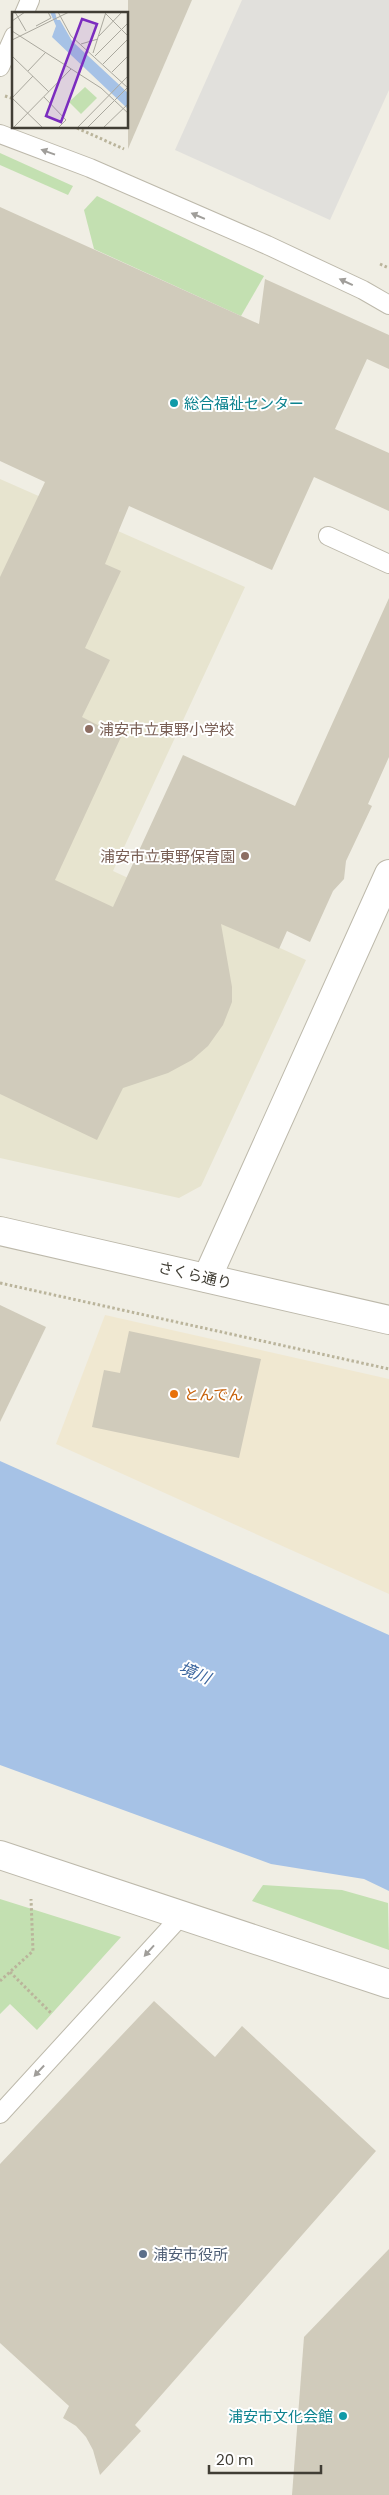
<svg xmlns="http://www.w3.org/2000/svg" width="389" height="2495" font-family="Poppins,'Noto Sans JP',sans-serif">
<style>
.commercial{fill:#f0e8d1}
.education{fill:#e7e4cf}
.green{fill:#c3e0b1}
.parking{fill:#e1e0dc}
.water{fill:#a6c2e6}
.building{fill:#d0cbbb}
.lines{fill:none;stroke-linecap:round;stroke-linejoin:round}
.service-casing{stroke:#bdb9ab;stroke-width:20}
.tertiary-casing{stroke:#bdb9ab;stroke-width:30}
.path{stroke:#bab49b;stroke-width:3;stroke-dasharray:2.5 2.5;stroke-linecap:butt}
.service{stroke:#fff;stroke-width:18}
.tertiary{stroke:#fff;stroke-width:28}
.oneway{fill:#a09e9a}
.culture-dot{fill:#0f9aa8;stroke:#fff;stroke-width:2}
.education-dot{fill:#8d6e63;stroke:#fff;stroke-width:2}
.food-dot{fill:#e8710a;stroke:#fff;stroke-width:2}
.service-dot{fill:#5c6f8a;stroke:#fff;stroke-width:2}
.labels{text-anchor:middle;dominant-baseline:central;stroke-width:4;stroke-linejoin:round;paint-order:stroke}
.culture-label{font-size:15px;fill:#0d838f;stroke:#fff;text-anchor:start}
.education-label{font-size:15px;fill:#785e54;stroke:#fff;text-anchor:start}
.street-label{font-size:15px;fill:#413e35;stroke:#fff}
.food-label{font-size:15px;fill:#c56008;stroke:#fff;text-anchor:start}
.service-label{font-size:15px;fill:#4e5e75;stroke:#fff;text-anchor:start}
.water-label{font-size:16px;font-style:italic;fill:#3b669f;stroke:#fff}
.inset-road{fill:none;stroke:#aaa89e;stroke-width:1}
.view{fill:#7b2cbf;fill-opacity:0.15;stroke:#7b2cbf;stroke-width:2.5}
.inset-edge{fill:none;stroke:#413e35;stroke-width:2.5}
</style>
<rect width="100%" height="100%" fill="#f0eee4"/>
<path class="commercial" d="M105,1315L389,1379V1594L56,1444Z"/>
<path class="education" d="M0,479L245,587L113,871L306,960L201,1186L179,1198L0,1158Z"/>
<g class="green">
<path d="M0,153L73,186L68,195L0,165Z"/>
<path d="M97,196L264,276L241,316L94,249L84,210Z"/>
<path d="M263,1885L342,1890L388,1903L389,1950L252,1901Z"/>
<path d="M0,1899L121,1937L37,2030L10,2004L0,2014Z"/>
</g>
<path class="parking" d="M242,0H389V90L330,220L175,150Z"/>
<path class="water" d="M0,1461L389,1635V1891L364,1879L271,1864L0,1765Z"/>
<g class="building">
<path d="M128,0H192L128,149Z"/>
<path d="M0,207L259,324L265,279L389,335V369L367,359L335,429L389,453V511L314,477L272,570L129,506L105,564L121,571L85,648L110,660L82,717L121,737L55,880L113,907L183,755L295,806L389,598V757L368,804L372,806L346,861L344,879L333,891L310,942L287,931L279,949L221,924L232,987V1002L223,1025L208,1046L192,1060L168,1073L123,1088L97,1140L0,1094V577L45,482L0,461Z"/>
<path d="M0,1305L46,1327L0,1422Z"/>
<path d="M129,1331L261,1359L239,1458L92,1427L104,1370L120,1373Z"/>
<path d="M154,2001L215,2057L242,2026L376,2151L135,2425L141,2431L100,2475L93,2450L86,2437L76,2426L63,2418L69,2406L0,2343V2164Z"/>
<path d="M389,2249V2495H292L304,2337Z"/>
</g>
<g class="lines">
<g class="service-casing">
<g id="service">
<path d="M24,14L30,0"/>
<path d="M0,67L14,36"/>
<path d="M0,134L90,168L267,245L363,290L389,305"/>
<path d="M328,536L389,564"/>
<path d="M0,2114L182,1915"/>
</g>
</g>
<g class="tertiary-casing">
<g id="tertiary">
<path d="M0,1231L389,1320"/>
<path d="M207,1278L389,874"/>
<path d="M0,1855L389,1984"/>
</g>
</g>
<g class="path">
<path d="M5,96L14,99"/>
<path d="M77,128L124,149"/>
<path d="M380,264L389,268"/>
<path d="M0,1283L389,1369"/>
<path d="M10,1972L52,2014"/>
<path d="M0,1981L33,1951L31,1899"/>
</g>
<use href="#service" class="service"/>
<use href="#tertiary" class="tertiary"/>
</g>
<defs><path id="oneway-solid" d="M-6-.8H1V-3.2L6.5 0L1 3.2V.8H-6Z" transform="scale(1.25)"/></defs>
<g class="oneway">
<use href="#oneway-solid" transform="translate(48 152) rotate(-160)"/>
<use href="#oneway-solid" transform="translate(198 216) rotate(-157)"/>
<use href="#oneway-solid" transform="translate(346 282) rotate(-155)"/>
<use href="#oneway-solid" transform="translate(149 1951) rotate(132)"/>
<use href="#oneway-solid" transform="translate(39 2071) rotate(133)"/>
</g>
<g class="culture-dot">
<circle cx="174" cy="403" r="5"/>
<circle cx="343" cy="2416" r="5"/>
</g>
<g class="education-dot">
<circle cx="89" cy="729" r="5"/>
<circle cx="245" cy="856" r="5"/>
</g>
<circle class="food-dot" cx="174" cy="1394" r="5"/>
<circle class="service-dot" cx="143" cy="2254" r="5"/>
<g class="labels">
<g class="culture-label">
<text x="184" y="403">総合福祉センター</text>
<text x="333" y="2416" text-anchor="end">浦安市文化会館</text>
</g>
<g class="education-label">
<text x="99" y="729">浦安市立東野小学校</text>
<text x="235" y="856" text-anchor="end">浦安市立東野保育園</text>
</g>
<g class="street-label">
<text transform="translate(195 1275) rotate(13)">さくら通り</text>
</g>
<g class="food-label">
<text x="184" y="1394">とんでん</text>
</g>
<g class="service-label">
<text x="153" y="2254">浦安市役所</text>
</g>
<g class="water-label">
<text transform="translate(195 1673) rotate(23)">境川</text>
</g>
</g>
<g transform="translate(12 12)">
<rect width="116" height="116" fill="#f0eee4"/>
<path d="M73,75L85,86L69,102L57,90Z" fill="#c3e0b1"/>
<path d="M38,0H43L45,8H48L60,29L116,81V97L40,25L44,14Z" fill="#a6c2e6"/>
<path class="inset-road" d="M3,0L14,19M46,0L59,24L116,76M94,2L117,25M0,9L13,0M24,14L39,6L36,0M0,19L89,76L117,102M87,24L110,0M0,28L57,0M69,32L86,27M81,41L94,0M0,44L37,80M83,44L117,10M91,52L117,26M16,59L34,40M100,60L117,43M32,85L54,108L46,116M0,86L31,116M0,86L21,64M1,116L59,57M65,116L117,63M75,116L117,74M91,116L117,91"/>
<path class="view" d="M70,7L85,12L49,110L34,104Z"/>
<rect width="116" height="116" class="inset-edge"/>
</g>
<path d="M209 2465v8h112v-8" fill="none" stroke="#413e35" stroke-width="2.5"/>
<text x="216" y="2465" font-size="15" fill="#413e35" stroke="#ffffff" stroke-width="4" paint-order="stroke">20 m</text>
</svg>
